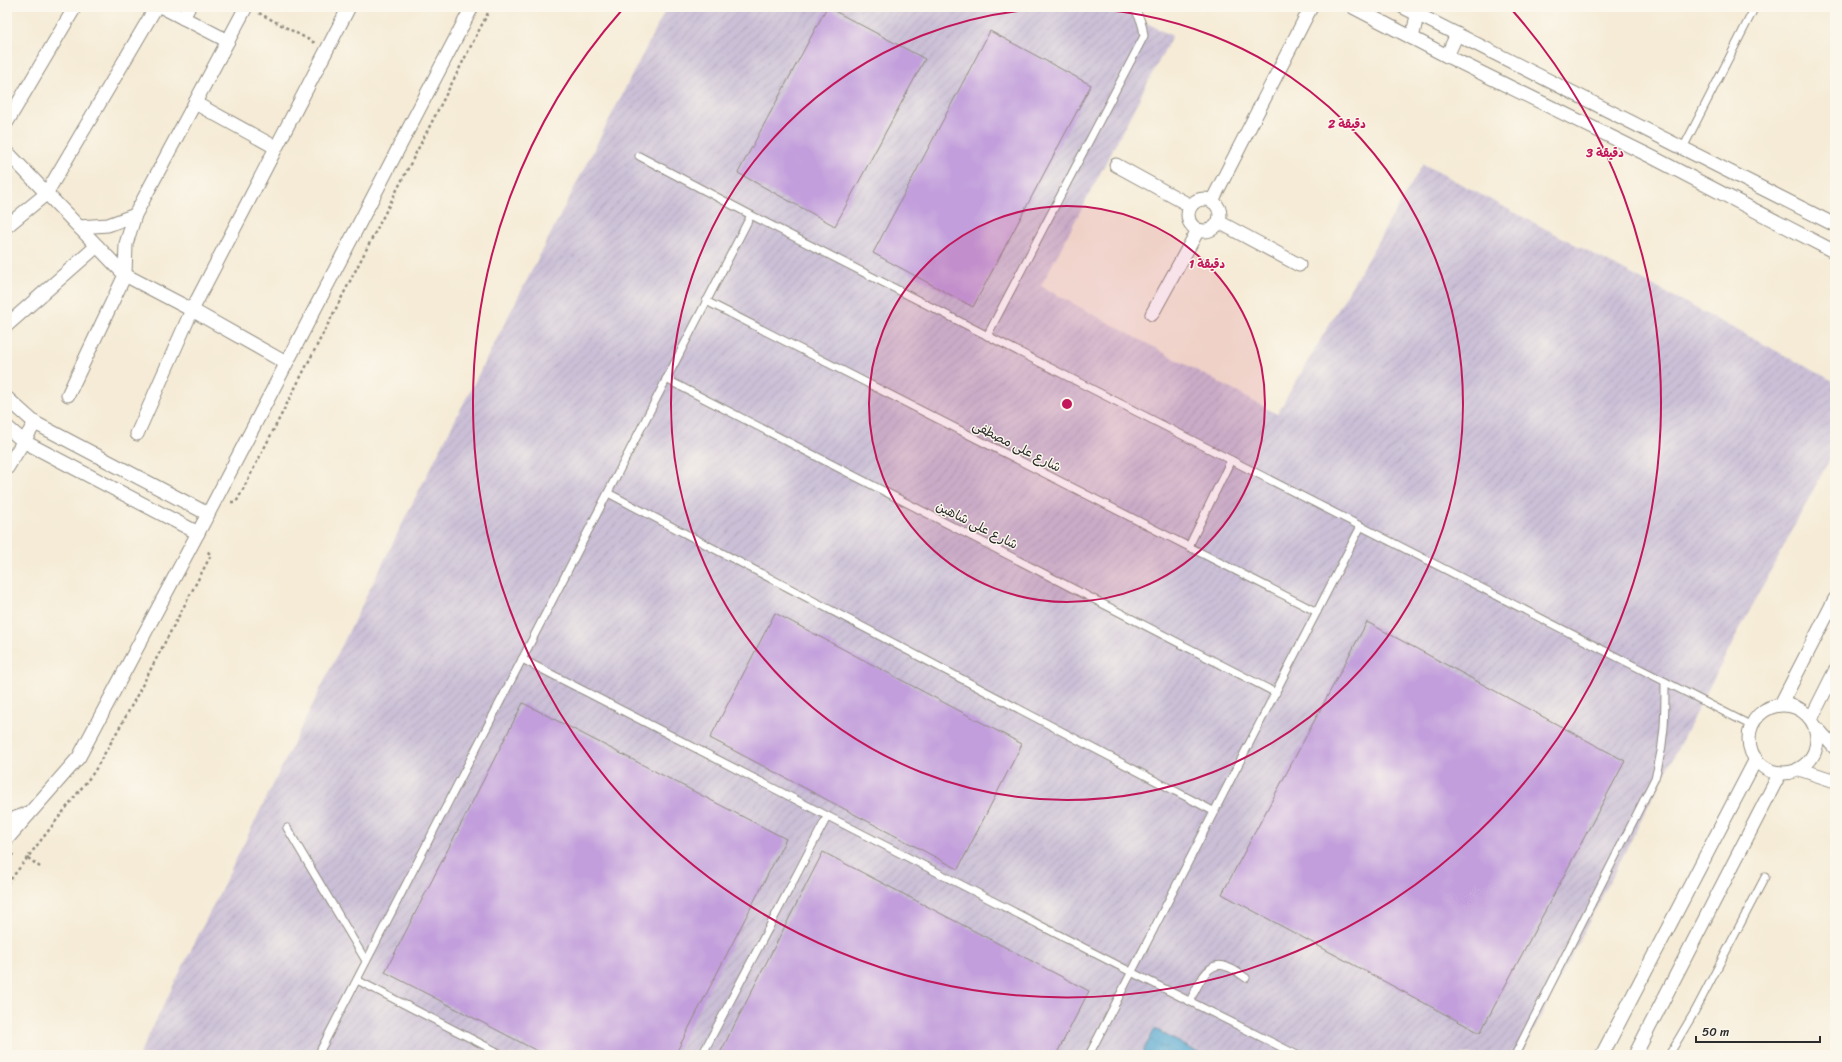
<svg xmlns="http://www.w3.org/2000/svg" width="1842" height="1062" font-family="Sriracha,'Playpen Sans Arabic',sans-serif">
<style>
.industrial{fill:url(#industrial-furrows)}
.water{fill:url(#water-ripples);stroke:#40697e}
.building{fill:#c29fdc}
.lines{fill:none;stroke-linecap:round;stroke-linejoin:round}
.lane-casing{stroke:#908b80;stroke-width:9}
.street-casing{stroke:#908b80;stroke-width:15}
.path{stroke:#908b80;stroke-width:2.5;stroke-dasharray:3 3;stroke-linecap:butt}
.lane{stroke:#fff;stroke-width:7}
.street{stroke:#fff;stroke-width:13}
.ring{fill:none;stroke:#c2185b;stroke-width:2}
.labels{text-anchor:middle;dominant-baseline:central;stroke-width:3;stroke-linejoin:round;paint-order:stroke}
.street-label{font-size:13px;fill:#2b2b2b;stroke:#fbf7ec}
.centre{fill:#c2185b;stroke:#fbf7ec;stroke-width:2}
.ring-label{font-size:12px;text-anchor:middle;font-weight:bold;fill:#c2185b;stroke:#fbf7ec;stroke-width:3;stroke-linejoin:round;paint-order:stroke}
</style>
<defs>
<pattern id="industrial-furrows" width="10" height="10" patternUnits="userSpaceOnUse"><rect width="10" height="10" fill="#cabfd6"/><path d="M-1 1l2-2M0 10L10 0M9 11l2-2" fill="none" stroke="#aea4b8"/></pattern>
<pattern id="water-ripples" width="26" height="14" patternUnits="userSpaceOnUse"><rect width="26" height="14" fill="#56a7d0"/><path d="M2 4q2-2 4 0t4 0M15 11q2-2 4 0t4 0" fill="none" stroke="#4788a9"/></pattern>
</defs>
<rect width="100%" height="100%" fill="#fbf7ec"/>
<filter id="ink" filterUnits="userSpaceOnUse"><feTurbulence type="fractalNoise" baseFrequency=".025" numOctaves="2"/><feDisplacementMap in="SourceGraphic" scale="8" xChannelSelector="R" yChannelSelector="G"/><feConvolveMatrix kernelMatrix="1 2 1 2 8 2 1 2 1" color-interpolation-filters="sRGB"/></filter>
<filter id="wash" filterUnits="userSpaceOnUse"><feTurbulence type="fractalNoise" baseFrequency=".012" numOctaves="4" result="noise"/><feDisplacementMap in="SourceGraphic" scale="16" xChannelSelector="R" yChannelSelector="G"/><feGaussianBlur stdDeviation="0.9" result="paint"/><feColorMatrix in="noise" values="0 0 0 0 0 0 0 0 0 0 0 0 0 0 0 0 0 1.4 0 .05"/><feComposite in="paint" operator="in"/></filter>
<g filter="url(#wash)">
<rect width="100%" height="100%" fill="#f5ebd6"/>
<path class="industrial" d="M667,7H1116L1172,36L1041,286L1277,414L1423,164L1835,382V449L1702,701L1521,1055H139L412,504Z"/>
<path class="water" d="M1155,1029L1202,1055H1141Z"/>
<g id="blocks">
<g class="building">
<path d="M827,7L925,59L835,226L738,173Z"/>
<path d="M990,31L1091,85L973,307L873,253Z"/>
<path d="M775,613L1022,744L958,869L710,738Z"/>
<path d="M1367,622L1625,761L1480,1033L1222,894Z"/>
<path d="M523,703L786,839L675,1055H545L385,972Z"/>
<path d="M823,852L1089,991L1056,1055H719Z"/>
</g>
</g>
</g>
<g filter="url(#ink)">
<use href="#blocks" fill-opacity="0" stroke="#908b80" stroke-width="1"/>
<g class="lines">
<g class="lane-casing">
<g id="lane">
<path d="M1683,148L1755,7"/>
<path d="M639,156L751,215L1752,726"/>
<path d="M706,301L1317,612"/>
<path d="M987,336L1144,36C1143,25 1140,16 1133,7"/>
<path d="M666,379L1276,693"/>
<path d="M608,493L1215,812"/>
<path d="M1189,546L1231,460"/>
<path d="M522,659L1131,972L1297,1055"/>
<path d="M287,828L366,961"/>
<path d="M357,980L503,1055"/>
<path d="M1190,1001C1197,988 1207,958 1227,967C1234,969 1240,974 1246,978"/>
<path d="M318,1055L751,215"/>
<path d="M702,1055L827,817"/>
<path d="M1089,1055L1361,526"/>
<path d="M1515,1055L1655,778C1665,743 1665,717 1665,682"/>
<path d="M1669,1055L1695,1011L1765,877"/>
</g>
</g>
<g class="street-casing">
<g id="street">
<path d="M162,7L228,41"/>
<path d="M1353,7L1447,56L1650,156L1835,252"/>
<path d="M1403,7L1835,225"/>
<path d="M183,18L189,7"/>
<path d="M1412,38L1419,7"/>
<path d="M1447,56L1457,34"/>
<path d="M195,103L275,147"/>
<path d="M7,122L75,7"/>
<path d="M7,152L125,275L192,310L286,363"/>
<path d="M1116,165L1191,206"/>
<circle cx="1204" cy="215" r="16"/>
<path d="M1212,201L1311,7"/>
<path d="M1219,222L1299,265"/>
<path d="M7,226L46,194L156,7"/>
<path d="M79,227L108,225L135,215"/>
<path d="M1152,314L1198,230"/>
<path d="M7,325L97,246"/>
<path d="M68,395L125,275L126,244L135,215L246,7"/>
<path d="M7,398L35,423L208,514"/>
<path d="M7,427L23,441L198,533"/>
<path d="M137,434L192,310L349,7"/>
<path d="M7,468L35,423"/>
<path d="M1781,704L1835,599"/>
<circle cx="1783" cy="739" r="34"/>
<path d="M1811,719L1835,671"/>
<path d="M1815,726L1835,748"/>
<path d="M1799,769L1835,781"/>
<path d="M7,821L29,813"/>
<path d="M7,839L79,757L208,514L472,7"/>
<path d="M1602,1055L1756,759"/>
<path d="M1635,1055L1780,773"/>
</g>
</g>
<g class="path">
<path d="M259,13L315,43"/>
<path d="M231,502H236L238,499L491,7"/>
<path d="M28,858L40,867"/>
<path d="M7,860L15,852"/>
<path d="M7,884L94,772L125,718L211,555L207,551H205"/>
</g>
<use href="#lane" class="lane"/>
<use href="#street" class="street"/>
</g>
</g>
<circle cx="1067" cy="404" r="198" fill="#c2185b" fill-opacity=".12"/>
<g class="ring">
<circle cx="1067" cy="404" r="198"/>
<circle cx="1067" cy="404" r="396"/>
<path d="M1512 10A594 594 0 1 1 622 10"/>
</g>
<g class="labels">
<g class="street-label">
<text transform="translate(1017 446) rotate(27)">شارع على مصطفى</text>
<text transform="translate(977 525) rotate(27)">شارع على شاهين</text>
</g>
</g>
<circle cx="1067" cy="404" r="6" class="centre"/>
<g class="ring-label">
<text x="1347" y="128">2 دقيقة</text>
<text x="1605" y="157">3 دقيقة</text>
<text x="1207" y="268">1 دقيقة</text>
</g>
<rect width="1842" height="1062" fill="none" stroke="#fbf7ec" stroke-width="24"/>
<path d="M1696 1036v6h124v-6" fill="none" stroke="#2b2b2b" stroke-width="2"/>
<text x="1702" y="1036" font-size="12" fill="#2b2b2b" stroke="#fbf7ec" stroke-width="3" paint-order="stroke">50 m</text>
</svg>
